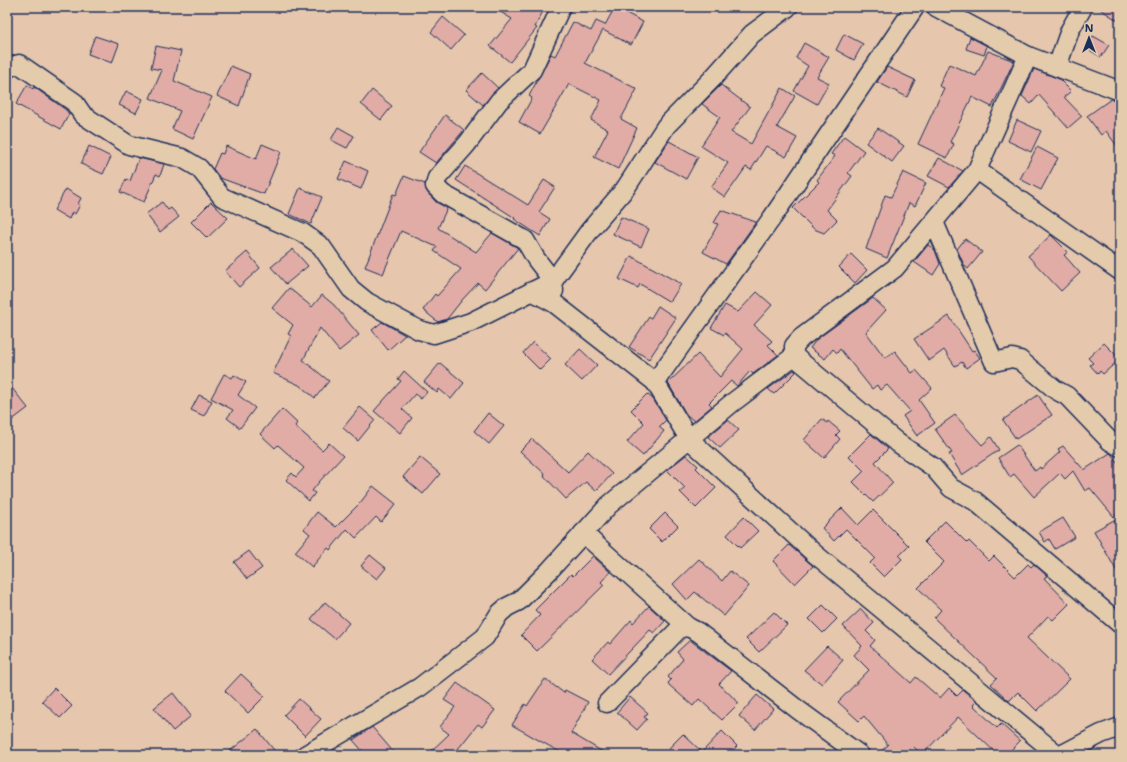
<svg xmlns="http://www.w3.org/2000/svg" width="1127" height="762" font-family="'Shantell Sans',sans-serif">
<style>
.building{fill:#e1aca5;stroke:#1b2f5e}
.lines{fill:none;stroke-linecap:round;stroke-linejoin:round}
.minor-casing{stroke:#1b2f5e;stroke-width:21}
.minor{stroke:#e4cbac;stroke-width:18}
</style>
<rect width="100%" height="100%" fill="#e6c6ac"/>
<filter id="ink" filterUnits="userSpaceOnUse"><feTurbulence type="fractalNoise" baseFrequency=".025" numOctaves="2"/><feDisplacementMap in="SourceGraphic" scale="8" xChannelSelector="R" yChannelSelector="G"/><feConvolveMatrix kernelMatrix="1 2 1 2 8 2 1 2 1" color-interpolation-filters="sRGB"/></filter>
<g filter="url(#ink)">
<g class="building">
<path d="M492,7H545L535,27L537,28L510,62L490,46L512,19Z"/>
<path d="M615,7L643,22L631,45L603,30L585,63L637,89L621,119L637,128L618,169L594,157L608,130L591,120L601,100L569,84L540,134L519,122L532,98L529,96L551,54L555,56L573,22L591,31L596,21L605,25Z"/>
<path d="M1097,7H1120V22Z"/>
<path d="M443,17L464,35L451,50L431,32Z"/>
<path d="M844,34L863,44L854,60L836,50Z"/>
<path d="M95,36L119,44L112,63L88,54Z"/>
<path d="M1093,36L1109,45L1101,57L1086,48Z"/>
<path d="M970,37L987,46L984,55L966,49Z"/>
<path d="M804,43L829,57L817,77L829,83L817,104L794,91L808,66L796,58Z"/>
<path d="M156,46L181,51L174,81L212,97L193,139L172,129L180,111L150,98L162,70L151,68Z"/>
<path d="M988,51L1014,61L992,107L972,97L950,142L954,144L947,158L918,144L944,88L939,86L949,64L976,76Z"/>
<path d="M231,66L250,74L239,106L217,96Z"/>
<path d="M887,67L915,80L907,97L877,82Z"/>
<path d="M1034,69L1059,79L1071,91L1064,97L1082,116L1068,128L1039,95L1031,104L1022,96Z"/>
<path d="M482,73L498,88L483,105L466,90Z"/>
<path d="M27,85L33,89L34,87L66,110L69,114L61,129L16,104Z"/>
<path d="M721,85L750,107L731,132L751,144L782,88L795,96L777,127L797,138L786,157L766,146L751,170L746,167L725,197L711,187L728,163L701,146L720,117L702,104Z"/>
<path d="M372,90L392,106L381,120L361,104Z"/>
<path d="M126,91L143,99L136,113L119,105Z"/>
<path d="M1111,99L1115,100L1120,107V150L1106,131L1101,135L1087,116Z"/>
<path d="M445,115L464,130L436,163L419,152Z"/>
<path d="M1017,120L1041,131L1031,152L1008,141Z"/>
<path d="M338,127L354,136L347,148L331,140Z"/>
<path d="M878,128L904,146L892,162L866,143Z"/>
<path d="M844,136L864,151L848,173L852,176L827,210L837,220L824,233L814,229L793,208L819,182L817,180L835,156L831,154Z"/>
<path d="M669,141L698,157L686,179L655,162Z"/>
<path d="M262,144L281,152L264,194L220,178L213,169L220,153L223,154L226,146L256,159Z"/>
<path d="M89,146L111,157L103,174L81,164Z"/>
<path d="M1037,147L1058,158L1041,190L1020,179Z"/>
<path d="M139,158L164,164L160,176L156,174L144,202L120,192L126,179L130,181Z"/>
<path d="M939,158L963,171L949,187L928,176Z"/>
<path d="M346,161L368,171L361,189L338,179Z"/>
<path d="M465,166L528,205L544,180L555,187L539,212L550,219L540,236L514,219L515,218L456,180Z"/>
<path d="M903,172L926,183L915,206L909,203L887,258L866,249L885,195L891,197Z"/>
<path d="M404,176L425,184L428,193L436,202L447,208L438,228L476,252L492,233L518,248L485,289L478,283L462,300L447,319L438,322L423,310L435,294L437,296L461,269L434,251L437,247L401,231L383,274L365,267L393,194L396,195Z"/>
<path d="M300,188L322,197L311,224L289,214Z"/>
<path d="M66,189L81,198L78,204L80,205L75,214L72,212L69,219L54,210Z"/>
<path d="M162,202L168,210L171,208L179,217L160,232L146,214Z"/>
<path d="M211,202L228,218L207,238L191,222Z"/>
<path d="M721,210L756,222L726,264L703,252L718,224L714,223Z"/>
<path d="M621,217L649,229L641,247L613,234Z"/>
<path d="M1051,235L1068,252L1064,255L1080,273L1061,291L1028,256Z"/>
<path d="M965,239L982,252L968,269L964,265L957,249Z"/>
<path d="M928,245L935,250L940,264L933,275L914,262Z"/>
<path d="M293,249L308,266L286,284L271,267Z"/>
<path d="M247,252L260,268L239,287L225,271Z"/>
<path d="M851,254L867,270L855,283L839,267Z"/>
<path d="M631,256L681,284L670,302L640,284L638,288L619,279Z"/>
<path d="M289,288L312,307L322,295L334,305L359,335L339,351L320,328L303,360L329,381L315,398L299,385L273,373L291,336L288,334L293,325L272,308Z"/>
<path d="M757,292L772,305L754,325L772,341L768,345L778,355L753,374L750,371L737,386L731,381L709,403L712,406L694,421L686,414L668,383L698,354L720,377L743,349L725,333L724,335L711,328L725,305L738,312Z"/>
<path d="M873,298L886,310L866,332L885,358L895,351L912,373L916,370L932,388L919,400L935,423L917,436L903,416L910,411L887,385L880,390L877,385L872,389L840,349L837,353L833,349L825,359L810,348L817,339Z"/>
<path d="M658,306L676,318L649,359L629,347L649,317L651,318Z"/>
<path d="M949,316L972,351L974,350L980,358L966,368L962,362L955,366L944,350L929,361L914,339Z"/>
<path d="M382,322L405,335L388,350L372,330Z"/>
<path d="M533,342L551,359L540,370L523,353Z"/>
<path d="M1104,343L1120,359L1103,374L1100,371L1098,374L1090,365L1093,363L1088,358Z"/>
<path d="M580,349L597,365L582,381L565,365Z"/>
<path d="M440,363L464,383L451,399L439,389L437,393L424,382Z"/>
<path d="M794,370L796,372L774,394L768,389Z"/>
<path d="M404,371L427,392L421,399L415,394L402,409L412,418L400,433L374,411L401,381L398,379Z"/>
<path d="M224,374L232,378L234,375L246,382L238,395L255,408L240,428L227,418L233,410L211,398Z"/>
<path d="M7,382L28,408L7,424Z"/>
<path d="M647,394L653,399L666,420L659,427L664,431L643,456L627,442L644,423L631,410Z"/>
<path d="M199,395L212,401L204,416L191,410Z"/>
<path d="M1038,395L1052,415L1016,439L1003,420Z"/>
<path d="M360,407L375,420L358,441L343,428Z"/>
<path d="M282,409L297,423L295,426L322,450L329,443L343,456L319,482L312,491L315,493L309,501L286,480L292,473L296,477L304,468L278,445L275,448L260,434Z"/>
<path d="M488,413L504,426L489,444L474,431Z"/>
<path d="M955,415L982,445L991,437L999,450L962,475L949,454L952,453L935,429Z"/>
<path d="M822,419L827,423L828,421L840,431L836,435L840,439L824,458L804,440Z"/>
<path d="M728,420L739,430L720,448L708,437Z"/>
<path d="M871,434L888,449L875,462L893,483L873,502L853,482L864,471L849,456Z"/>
<path d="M532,439L568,472L588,451L612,474L596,491L586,482L566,499L544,476L545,474L520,451Z"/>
<path d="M1017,445L1035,471L1040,467L1041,469L1060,452L1058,449L1063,446L1084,470L1110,453L1112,455L1120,466V512L1114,517L1090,488L1085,491L1073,471L1065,479L1060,473L1034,497L1014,474L1010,477L998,458Z"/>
<path d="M686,455L698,466L696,468L716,488L696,508L680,492L685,488L667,470Z"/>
<path d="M420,457L440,474L423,494L403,477Z"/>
<path d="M373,486L396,504L381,522L376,517L356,538L347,529L330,550L328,548L312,567L295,552L310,534L304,529L317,512L336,527L360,503Z"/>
<path d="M842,508L858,525L873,510L909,546L899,556L902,559L884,577L870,563L875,558L846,529L834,541L822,528Z"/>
<path d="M665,513L678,526L662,542L649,529Z"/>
<path d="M744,517L758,531L740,548L727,535Z"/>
<path d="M1063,518L1075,537L1055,549L1049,539L1045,542L1039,532Z"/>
<path d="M1114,520L1120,531V577L1094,531Z"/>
<path d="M945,521L967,543L969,541L989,561L994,556L1015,577L1028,564L1031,567L1034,564L1047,576L1044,578L1069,604L1053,620L1048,616L1027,638L1070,679L1037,711L1018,692L1009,701L991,684L997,678L934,618L941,610L918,588L944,562L924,542Z"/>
<path d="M789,545L813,566L795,584L773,561Z"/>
<path d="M249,551L262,568L247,579L234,562Z"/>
<path d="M370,555L386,568L377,579L361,566Z"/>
<path d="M593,556L610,572L601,582L604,585L537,651L521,635L540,615L535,610L571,574L573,576Z"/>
<path d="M699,559L722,581L730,571L749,586L724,616L695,592L687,600L673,584Z"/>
<path d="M325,602L349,623L335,639L311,619Z"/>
<path d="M823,605L837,619L823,633L809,619Z"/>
<path d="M649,606L665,621L654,633L650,630L608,674L592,659L608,642L610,644L631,620L633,623Z"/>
<path d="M861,609L874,623L866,631L875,640L870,646L911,683L916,677L940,698L949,688L957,696L963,690L977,701L973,705L997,728L1001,724L1020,741L1006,755H998L958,717L922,755L914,747L906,755H877L888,745L864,716L859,721L838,702L869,670L854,655L862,646L843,626Z"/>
<path d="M774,612L787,625L759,652L746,639Z"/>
<path d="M690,640L731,671L719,684L739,703L722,720L699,699L693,706L669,685L668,683L671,680L668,677L683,659L677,652Z"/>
<path d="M827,646L843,660L822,684L804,670Z"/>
<path d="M241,674L265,696L248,713L225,691Z"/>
<path d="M545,679L564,693L565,690L588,702L571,733L608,755H565L512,725L525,704L527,706Z"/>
<path d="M457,683L495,710L482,727L478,724L458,749L464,755H427L449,734L440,727L455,707L444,700Z"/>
<path d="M54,688L72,706L60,718L42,701Z"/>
<path d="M173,693L191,716L173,731L154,708Z"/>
<path d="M757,695L773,709L755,730L739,716Z"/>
<path d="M630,697L648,713L644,717L647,719L637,730L617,712Z"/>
<path d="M299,699L321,719L305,736L284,715Z"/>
<path d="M372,727L396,755H366L353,740Z"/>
<path d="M257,729L278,755H225Z"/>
<path d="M722,731L737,746L729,755H672L667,750L683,734L702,752Z"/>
</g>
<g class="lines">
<g class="minor-casing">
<g id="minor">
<path d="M936,7L1028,56L1120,91"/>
<path d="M1028,56L977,170L895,268L801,338L794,346V356L898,443L933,467L951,488L975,501L1120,624"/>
<path d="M1057,67L1070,30L1083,7"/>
<path d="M7,68L19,64L74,102L83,115L129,145L182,158L199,168L222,197L303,233L321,246L351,289L367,302L419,330L434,334L471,322L553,281L590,230L625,189L666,126L712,79L752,34L788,7"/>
<path d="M977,170L1120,271"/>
<path d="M934,222L994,362L1012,358L1020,360L1056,390L1067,396L1110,441L1120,447"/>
<path d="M532,291L554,303L655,382L689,439L815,554L1058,755"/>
<path d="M554,291L553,281L536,259L525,240L443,194L435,186L437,178L467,144L499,101L532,70L561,7"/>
<path d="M655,382L772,218L915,7"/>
<path d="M583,533L688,627"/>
<path d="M607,703L680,628L688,627L698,632L797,709L860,755"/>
<path d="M305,755L420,687L485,637L499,614L507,607L519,601L549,571L609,505L732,403L794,356"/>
<path d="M1061,755L1101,734L1120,727"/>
</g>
</g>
<use href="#minor" class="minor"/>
</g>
</g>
<rect width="1127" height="762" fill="none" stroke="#e4cbac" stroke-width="24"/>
<rect x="12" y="12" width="1103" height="738" fill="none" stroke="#1b2f5e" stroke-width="1.5" filter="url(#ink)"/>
<g transform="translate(1089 38)" stroke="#e4cbac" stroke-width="3" paint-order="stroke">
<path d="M0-3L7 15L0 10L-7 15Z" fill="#1b2f5e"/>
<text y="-6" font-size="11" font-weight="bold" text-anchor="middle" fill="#1b2f5e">N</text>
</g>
</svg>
